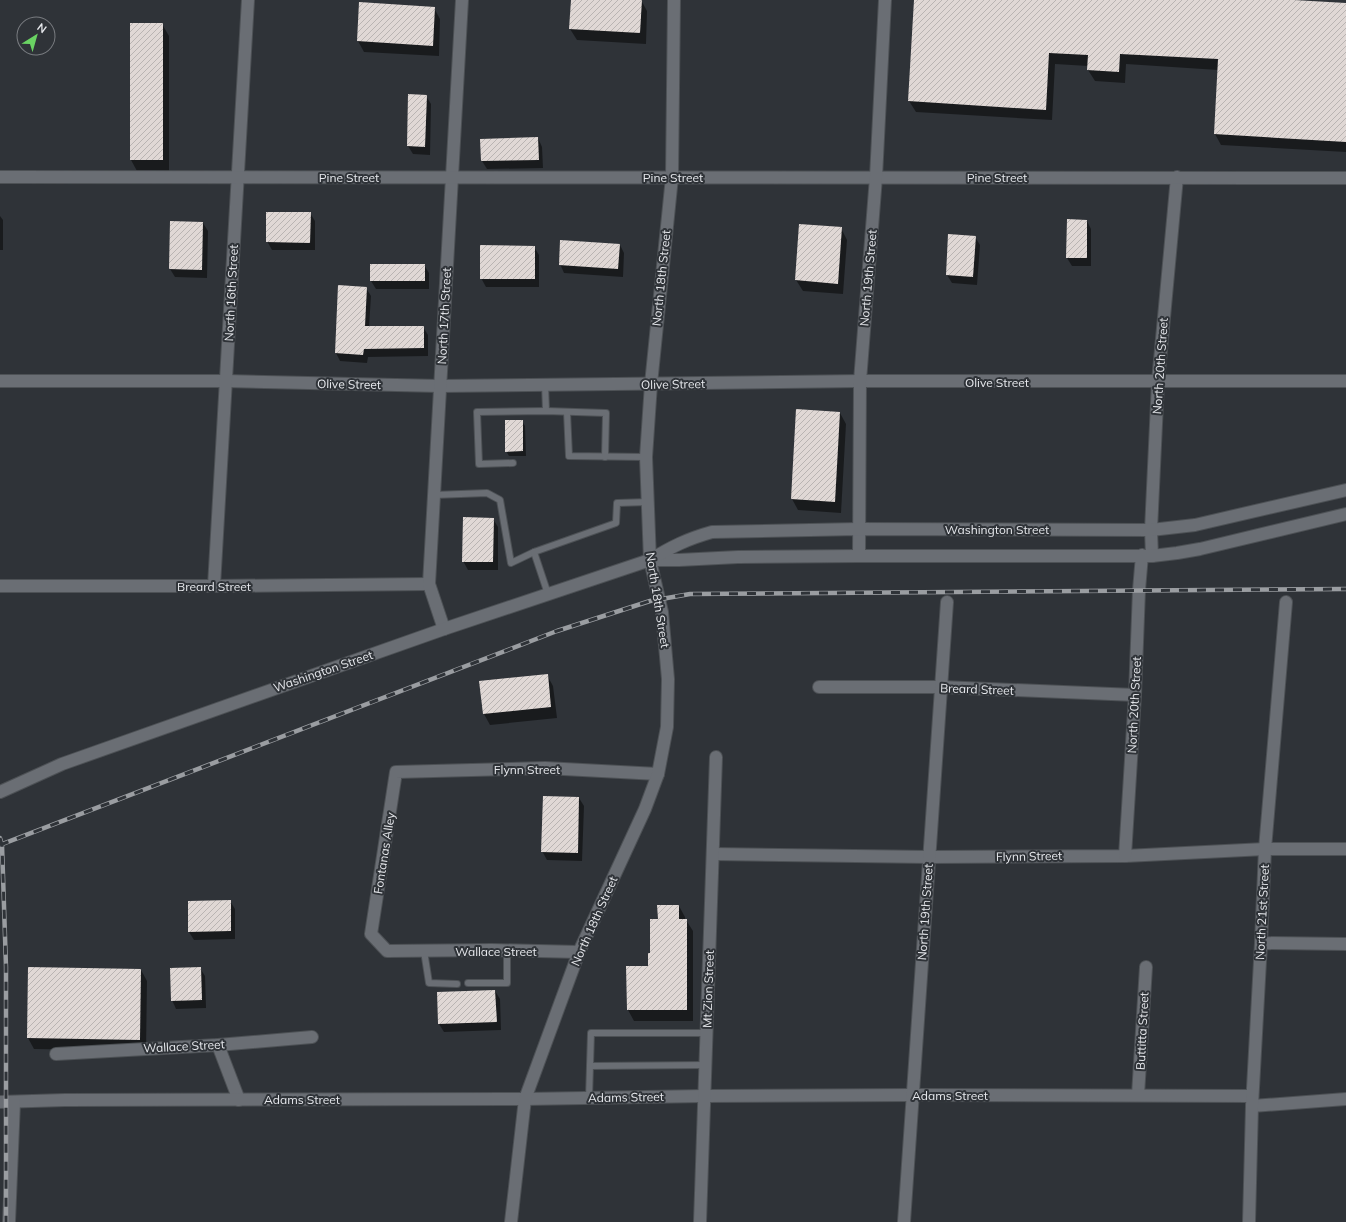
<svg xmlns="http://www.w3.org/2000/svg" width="1346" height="1222" font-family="Mulish,sans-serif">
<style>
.shadow{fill:#0007}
.building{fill:url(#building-hatch)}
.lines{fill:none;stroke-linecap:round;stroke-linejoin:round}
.lane-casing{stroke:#4d5155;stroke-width:8}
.street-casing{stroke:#4d5155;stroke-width:14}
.secondary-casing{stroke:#4d5155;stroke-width:14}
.lane{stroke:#6a6e74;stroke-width:6}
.street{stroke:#6a6e74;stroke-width:12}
.secondary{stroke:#6a6e74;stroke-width:12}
.rail-casing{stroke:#9a9da1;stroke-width:4.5}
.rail{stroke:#2f3338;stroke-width:3;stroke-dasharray:9;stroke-linecap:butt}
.labels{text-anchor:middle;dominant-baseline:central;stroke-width:4;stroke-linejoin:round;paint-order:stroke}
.street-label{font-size:12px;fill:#e7e9ed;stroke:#2f3338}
</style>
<defs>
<pattern id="building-hatch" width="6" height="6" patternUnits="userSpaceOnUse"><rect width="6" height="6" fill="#e0d8d5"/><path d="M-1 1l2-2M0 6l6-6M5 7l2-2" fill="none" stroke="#b9b4b2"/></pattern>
</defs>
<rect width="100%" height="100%" fill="#2f3338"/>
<g class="shadow">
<path d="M572,0H641L647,11L646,44L577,40L570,29Z"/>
<path d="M915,0H1277L1346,4V152L1221,145L1215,134L1218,70L1126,64L1125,83L1095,81L1088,70V66L1055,64L1052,120L916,112L909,101Z"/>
<path d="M360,3L434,8L440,19L439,56L364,52L358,41Z"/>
<path d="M162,24L169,36V171H137L131,160Z"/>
<path d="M426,96L431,104L430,155L413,154L408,146Z"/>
<path d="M538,138L542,147L543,168L487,169L482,161L481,140Z"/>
<path d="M310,213L315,221V250H272L267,241Z"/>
<path d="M0,216L3,220V250H0Z"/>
<path d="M1087,221L1091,229V266H1072L1067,258Z"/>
<path d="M171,222L203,223L208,231L207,278L175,277L170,269Z"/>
<path d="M841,228L847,240L843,294L803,291L796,280Z"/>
<path d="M949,235L975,237L980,245L977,285L952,283L947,275Z"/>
<path d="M620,245L624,253L623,277L564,273L560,264Z"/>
<path d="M534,247L539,255V287H486L481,278Z"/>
<path d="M371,265H424L429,273V289H376L371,281Z"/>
<path d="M366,288L371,296L369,327H423L428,335V356L368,357L367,363L340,361L336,353Z"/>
<path d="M840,413L846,424L841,513L798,510L792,499Z"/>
<path d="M522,421L525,426L526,456H509L506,451Z"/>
<path d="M493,519L498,527V570H468L463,561Z"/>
<path d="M547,675L553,686L557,718L490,725L484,714L480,682Z"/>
<path d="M579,798L584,806L582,861L547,860L542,851Z"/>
<path d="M230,901L235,909V939L194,940L189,932Z"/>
<path d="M679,906L685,917V920H686L693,931V1021H634L628,1010L649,967L659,920Z"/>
<path d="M200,968L205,976L206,1008L176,1009L172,1000Z"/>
<path d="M141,970L147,981L146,1051L34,1049L28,1038Z"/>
<path d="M495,991L500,999L501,1030L444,1032L439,1024Z"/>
</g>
<g class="building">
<path d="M571,0H642L640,33L569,29Z"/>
<path d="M914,0H1294L1346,3V142L1214,134L1218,59L1120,54L1119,72L1087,70L1088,55L1049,53L1046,110L908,101Z"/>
<path d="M359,2L435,7L433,46L357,41Z"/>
<rect x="130" y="23" width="33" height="137"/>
<path d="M408,94L427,95L425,147L407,146Z"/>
<path d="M538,137L539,160L481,161L480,139Z"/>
<path d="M266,212H311L310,243L266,242Z"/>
<path d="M1067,219L1087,220V258H1066Z"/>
<path d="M170,221L203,222L202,270L169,269Z"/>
<path d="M799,224L842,227L838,284L795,280Z"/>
<path d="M948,234L976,236L973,277L946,275Z"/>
<path d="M560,240L620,244L618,269L559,265Z"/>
<path d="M480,245L535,246V279H480Z"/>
<rect x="370" y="264" width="55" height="17"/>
<path d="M338,285L367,287L365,326H424V348L364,349L363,355L335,353Z"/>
<path d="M796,409L840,412L835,502L791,499Z"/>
<path d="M505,420H523V451L505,452Z"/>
<path d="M463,517L494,518L493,562H462Z"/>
<path d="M548,674L551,707L483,714L479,681Z"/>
<path d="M543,796L579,797L578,853L541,852Z"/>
<path d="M231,900V931L188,932V901Z"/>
<path d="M657,905H679V919H687V1010H627L626,966H648V953H650V919H658Z"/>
<path d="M28,967L141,969L140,1040L27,1038Z"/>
<path d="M201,967L202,1000L171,1001L170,968Z"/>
<path d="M495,990L497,1022L438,1024L437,992Z"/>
</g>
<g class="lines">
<g class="lane-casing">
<g id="lane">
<path d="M545,384L546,411"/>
<path d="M567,412L569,456L646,457"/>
<path d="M513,463L479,464L477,412L546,411L606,413L605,457"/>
<path d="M434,495L487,493L500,500L511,563L534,552"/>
<path d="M548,594L534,552L616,523L617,503L648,502"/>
<path d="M424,951L429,983L457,984"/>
<path d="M468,983H507V950"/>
<path d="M590,1066L705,1065"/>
<path d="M589,1098L591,1033H706"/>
</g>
</g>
<g class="street-casing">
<g id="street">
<path d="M0,381H226L440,386L860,381H1346"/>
<path d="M1152,556L1151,530L1158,382L1177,177"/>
<path d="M0,586H214L429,584"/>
<path d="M214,586L248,0"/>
<path d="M444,629L429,584L462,0"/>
<path d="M819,687H941L1135,695"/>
<path d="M713,854L929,857L1125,856L1265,849H1346"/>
<path d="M1125,856L1135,695L1139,590L1142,555"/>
<path d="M1261,943L1346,944"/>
<path d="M579,952L492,950L387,951L371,934L396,772L545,768L658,774"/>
<path d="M218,1045L239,1100"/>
<path d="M56,1054L218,1045L312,1037"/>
<path d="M1138,1095L1146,967"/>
<path d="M0,1102L65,1100L525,1099L704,1096L913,1095L1252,1096"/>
<path d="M1252,1106L1346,1099"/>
<path d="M9,1222L14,1102"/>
<path d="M700,1222L716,757"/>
<path d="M904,1222L947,602"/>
<path d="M1249,1222L1252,1106L1261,943L1265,849L1286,602"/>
</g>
</g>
<g class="secondary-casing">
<g id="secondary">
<path d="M0,177L1346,178"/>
<path d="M859,556L860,381L876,177L885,0"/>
<path d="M651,560H679L738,557L859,556H1152L1177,553L1200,549L1346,514"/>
<path d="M0,792L62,764L444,629L650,560C671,547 687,539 712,532L858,529L1151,530L1195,525L1346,490"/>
<path d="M511,1222L525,1099L579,952L645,809L658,774L667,727L668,679L662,612L650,560L646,457L651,384L672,177L674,0"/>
</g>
</g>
<use href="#lane" class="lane"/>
<use href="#street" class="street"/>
<use href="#secondary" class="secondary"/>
<g class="rail-casing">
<g id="rail">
<path d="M0,838L2,845L6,967V1222"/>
<path d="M0,845L557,631L650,601L690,594L1346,589"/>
</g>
</g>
<use href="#rail" class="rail"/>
</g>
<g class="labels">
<g class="street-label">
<text x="349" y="177">Pine Street</text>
<text x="673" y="177">Pine Street</text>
<text x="997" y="177">Pine Street</text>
<text transform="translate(661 278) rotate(-84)">North 18th Street</text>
<text transform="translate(868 278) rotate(-85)">North 19th Street</text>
<text transform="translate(231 293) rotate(-87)">North 16th Street</text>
<text transform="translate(444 316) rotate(-87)">North 17th Street</text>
<text transform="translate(1160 366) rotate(-86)">North 20th Street</text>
<text x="997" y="382">Olive Street</text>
<text transform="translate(349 384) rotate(1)">Olive Street</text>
<text transform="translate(673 384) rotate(-1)">Olive Street</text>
<text x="997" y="529">Washington Street</text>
<text x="214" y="586">Breard Street</text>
<text transform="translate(658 600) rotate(81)">North 18th Street</text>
<text transform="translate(323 671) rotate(-19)">Washington Street</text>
<text transform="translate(977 689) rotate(2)">Breard Street</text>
<text transform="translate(1134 705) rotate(-87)">North 20th Street</text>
<text x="527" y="769">Flynn Street</text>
<text transform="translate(384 853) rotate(-81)">Fontanas Alley</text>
<text transform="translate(1029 856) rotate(-1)">Flynn Street</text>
<text transform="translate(925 912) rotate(-86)">North 19th Street</text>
<text transform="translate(1262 912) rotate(-87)">North 21st Street</text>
<text transform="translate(594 921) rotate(-66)">North 18th Street</text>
<text x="496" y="951">Wallace Street</text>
<text transform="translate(708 989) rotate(-88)">Mt Zion Street</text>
<text transform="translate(1142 1031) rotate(-87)">Buttitta Street</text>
<text transform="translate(184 1046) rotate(-3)">Wallace Street</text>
<text x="950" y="1095">Adams Street</text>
<text transform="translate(626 1097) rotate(-1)">Adams Street</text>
<text x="302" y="1099">Adams Street</text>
</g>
</g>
<g transform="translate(36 36) rotate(37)"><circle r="19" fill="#2f3338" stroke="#797c80"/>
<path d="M0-3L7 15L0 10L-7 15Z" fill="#6ad363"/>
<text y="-6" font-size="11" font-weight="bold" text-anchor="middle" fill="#e7e9ed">N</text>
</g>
</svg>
